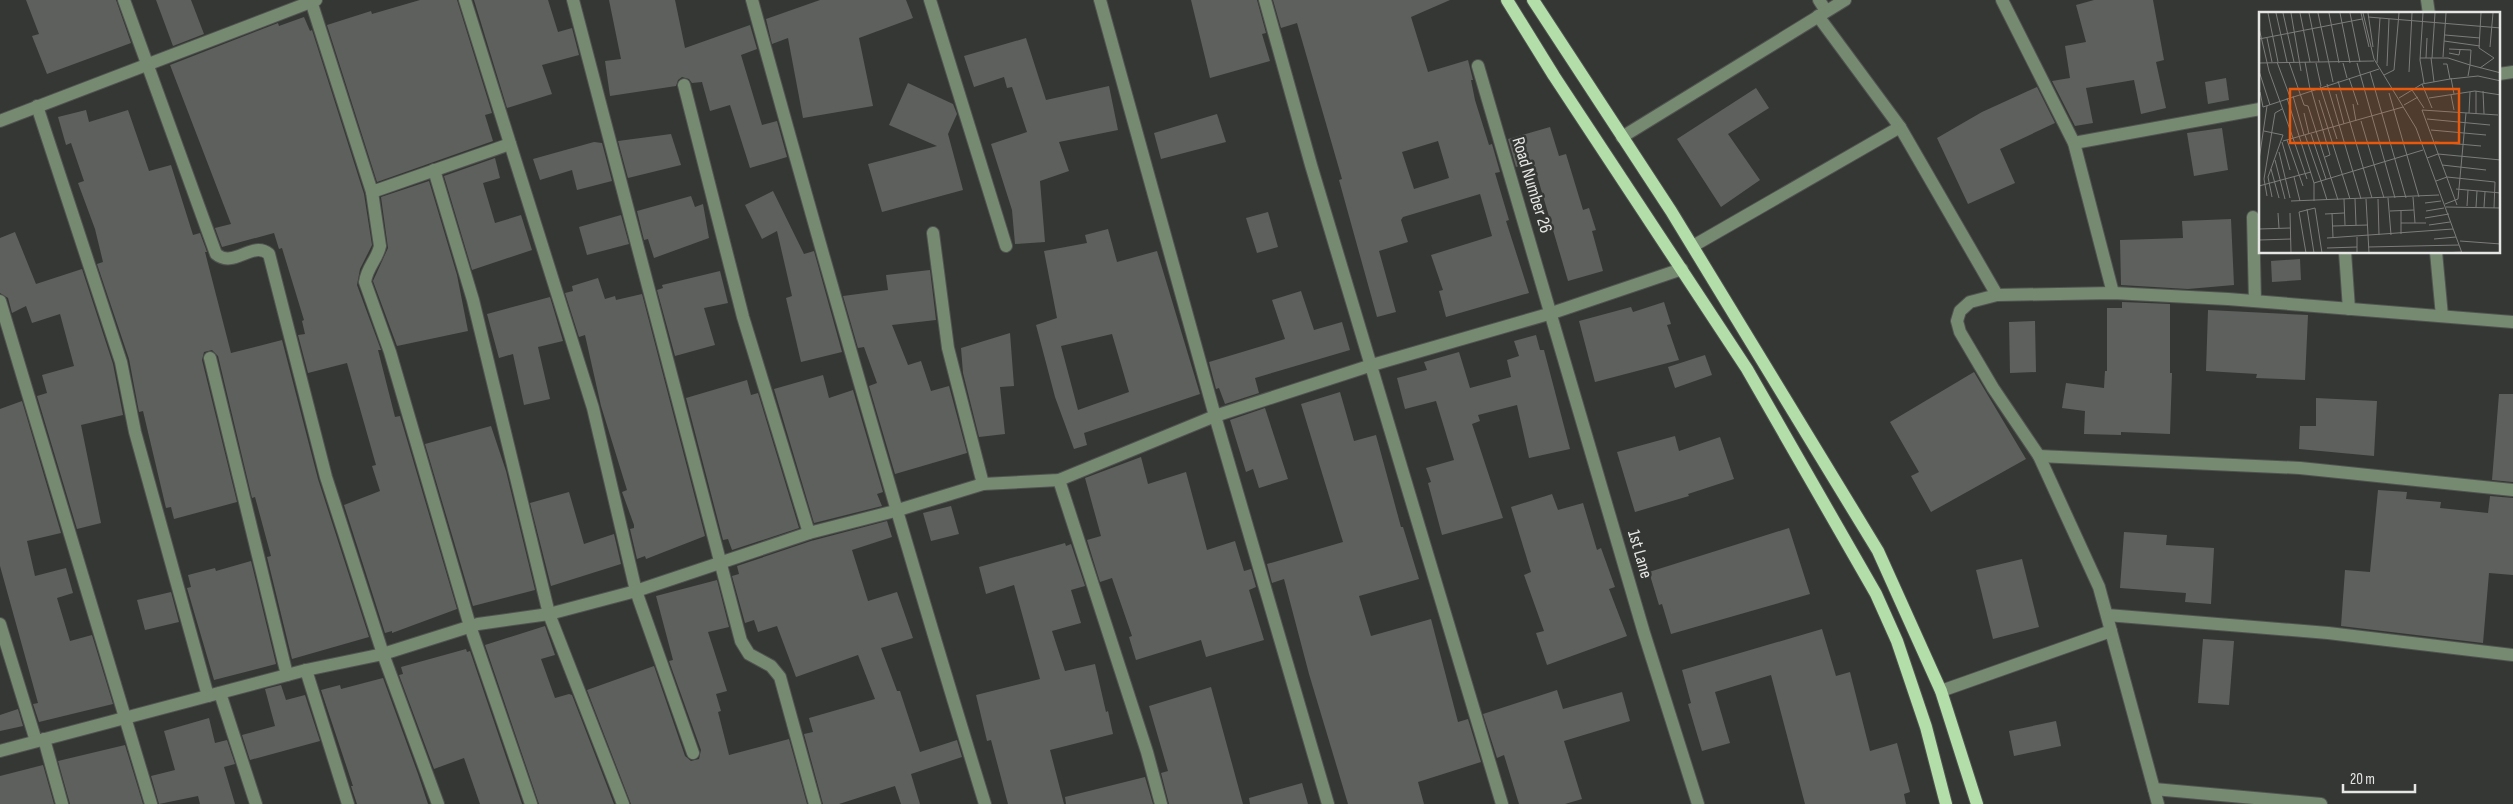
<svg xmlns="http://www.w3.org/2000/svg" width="2513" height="804" font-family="'Sofia Sans Condensed',sans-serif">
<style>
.building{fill:#5e605d;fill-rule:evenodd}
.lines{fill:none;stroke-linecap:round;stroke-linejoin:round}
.minor-casing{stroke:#515351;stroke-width:14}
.major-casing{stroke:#515351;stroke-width:14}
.minor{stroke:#768a71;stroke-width:12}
.major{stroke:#b3dea9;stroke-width:12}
.labels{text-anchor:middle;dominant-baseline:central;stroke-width:5;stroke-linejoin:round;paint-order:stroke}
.street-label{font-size:18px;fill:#e6e7e5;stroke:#353735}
.inset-road{fill:none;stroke:#7c7d7b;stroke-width:1}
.view{fill:#e8590c;fill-opacity:0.15;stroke:#e8590c;stroke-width:2.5}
.inset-edge{fill:none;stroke:#e6e7e5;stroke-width:2.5}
</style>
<rect width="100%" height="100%" fill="#353735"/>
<g class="building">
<path d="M26,0H116L131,43L47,74L32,36L39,34Z"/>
<path d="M156,0H191L204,34L173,46Z"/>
<path d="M420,0H457L492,113L485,115L493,141L377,182L327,25L371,11L372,14Z"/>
<path d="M474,0H548L558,32L572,28L579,55L542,65L552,94L507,108Z"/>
<path d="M609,0H675L685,48L750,25L757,49L741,55L762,125L777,121L787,157L750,168L730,105L710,111L702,82L692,83L689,79L682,77L678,80L676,86L610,96L605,61L621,59Z"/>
<path d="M820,0H906L913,18L859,38L873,106L803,118L788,38L772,44L766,19Z"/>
<path d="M1191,0H1257L1266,33L1262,34L1270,61L1210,78Z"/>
<path d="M1273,0H1450L1411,17L1428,72L1468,60L1473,80H1471L1475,100L1489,145L1492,144L1500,172L1495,173L1509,220L1506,221L1529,293L1446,317L1439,291L1443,290L1431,255L1492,236L1480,194L1403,217L1401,220L1408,242L1379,251L1396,312L1377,317L1347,209L1339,180L1342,179L1297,23L1281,28ZM1438,141L1449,178L1414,189L1402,152Z"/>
<path d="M2094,0H2153L2164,60L2156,62L2166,108L2141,114L2134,80L2086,88L2093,123L2075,126L2052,81L2070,78L2065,46L2086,42L2076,5Z"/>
<path d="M304,17L310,31L312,30L364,194L372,245L360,269L357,285L381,350H378L395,417L400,416L457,609L392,633V631L385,633L344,505L380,491L372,466L376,465L347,363L308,373L298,335L305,334L302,321L304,320L282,248L279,249L274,233L222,247L215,228L231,224L170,65L278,23L279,26Z"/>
<path d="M1026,38L1046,100L1109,86L1118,130L1059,142L1069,171L1040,181L1045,242L1015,244L1012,210L991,144L1027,132L1012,87L1007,88L1004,77L974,87L964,56Z"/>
<path d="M2226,78L2229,100L2208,104L2205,82Z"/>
<path d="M908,83L953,104L957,114L948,134L963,190L882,212L868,164L937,146L889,125Z"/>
<path d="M2037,87L2055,123L2000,149L2015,183L1968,204L1937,138L1982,112Z"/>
<path d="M1756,88L1769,108L1728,134L1760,180L1721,207L1677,139Z"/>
<path d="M86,110L89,122L128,110L149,171L171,165L193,235L200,233L207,252H205L231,353L282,340L318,479L369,637L292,659L267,557L271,556L255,497L252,498L218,356L212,350L204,352L202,360L237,502L174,519L171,507L166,508L143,411L139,412L129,359L97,264L103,262L95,229L78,183L84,181L71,143L66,145L58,117Z"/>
<path d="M1217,114L1226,142L1161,159L1154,133Z"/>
<path d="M1550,127L1559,156L1566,154L1583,210L1589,208L1596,230L1592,231L1603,271L1568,281L1533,162L1516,167L1508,139Z"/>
<path d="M2222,128L2228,170L2194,176L2187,133Z"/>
<path d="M671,134L681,165L628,178L618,141Z"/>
<path d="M594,142L602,143L612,181L577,190L572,170L540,180L533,159Z"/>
<path d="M495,158L500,178L483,183L495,223L521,215L532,250L472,270L444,176Z"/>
<path d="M429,181L457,275L468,331L397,346L373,281L388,248L381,197Z"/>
<path d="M773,191L804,254L814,251L842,352L801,362L786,298L792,296L777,231L762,239L745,205Z"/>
<path d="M691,196L695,207L703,204L709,238L654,258L648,239L644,240L637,211Z"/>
<path d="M1268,212L1278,247L1257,253L1246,218Z"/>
<path d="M621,215L629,244L587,255L579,227Z"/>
<path d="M2231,219L2234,285L2188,289L2121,285L2120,240L2183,238L2182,221Z"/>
<path d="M1108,229L1117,262L1157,251L1200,394L1084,433L1087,445L1074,449L1055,397L1036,325L1057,318L1044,251L1087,243L1085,235ZM1112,334L1129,392L1078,410L1061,346Z"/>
<path d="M15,232L36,284L82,269L113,364L123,415L81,425L101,523L77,529L37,396L47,393L42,375L74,366L60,314L32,323L26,306L12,313L8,298L0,293V238Z"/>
<path d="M2300,259L2301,280L2272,282L2271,261Z"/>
<path d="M930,270L936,320L892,325L908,365L921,361L931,391L949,386L967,453L895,474L869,386L877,383L864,347L858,348L843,296L888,290L886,275Z"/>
<path d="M720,271L728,303L704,308L715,345L675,356L657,290L663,288L662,285Z"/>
<path d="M598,278L605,299L615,296L616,300L642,294L705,536L646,559L645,556L637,559L630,529L634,528V525L622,492L627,490L601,406L585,335L579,337L565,293L573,291L572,286Z"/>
<path d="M1301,291L1314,330L1342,322L1350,350L1255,378L1259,393L1225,404L1219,388L1216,389L1209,362L1285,339L1272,300Z"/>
<path d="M550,297L563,341L538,347L550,399L524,405L513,354L499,358L487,314Z"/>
<path d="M1664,302L1671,324L1667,325L1679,360L1595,382L1579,321L1631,307L1633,312Z"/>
<path d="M2122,302L2170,304V373H2172L2170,434L2121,432V435L2084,434L2085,411L2062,408L2066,383L2104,388L2105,371H2107V308H2122Z"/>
<path d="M2208,310L2308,315L2305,380L2256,378L2257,374L2206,371Z"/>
<path d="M2035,321L2036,372L2010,373L2009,322Z"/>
<path d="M1010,333L1014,386L1000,387L1005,434L979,437L963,373L961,348Z"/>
<path d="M1536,335L1540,350H1544L1570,449L1529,458L1517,405L1478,415L1480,421L1472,424L1503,518L1442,535L1428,483L1431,482L1426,468L1454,460L1436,401L1405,409L1397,378L1427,370L1424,362L1459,352L1470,388L1511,377L1507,360L1519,356L1514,341Z"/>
<path d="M1705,355L1712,375L1675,388L1668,367Z"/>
<path d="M1974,372L2026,459L1931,512L1911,476L1919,472L1890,422Z"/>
<path d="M823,375L829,398L853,390L883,492L877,494L882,506L814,523L774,389Z"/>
<path d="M747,380L751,395L758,393L799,528L732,550L728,539L723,540L686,398Z"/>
<path d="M1340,392L1354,441L1376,435L1401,527H1403L1419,579L1359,596L1371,636L1431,619L1458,722L1468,719L1481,762L1418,782L1424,804H1348L1309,674L1284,579L1272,583L1267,564L1343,542L1301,404Z"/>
<path d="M2499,394H2513V482L2492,480Z"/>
<path d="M2316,398L2377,401L2374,456L2299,449L2300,426H2316Z"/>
<path d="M22,401L61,533L27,541L35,576L66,568L73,593L57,598L70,641L92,635L113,704L39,722L33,704L38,703L0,566V409Z"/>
<path d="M1265,408L1288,479L1259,488L1253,469L1246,472L1230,420Z"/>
<path d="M491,426L506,471L535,590L473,606L425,444Z"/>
<path d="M1675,436L1679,451L1720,437L1734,479L1688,494L1689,496L1635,512L1617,452Z"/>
<path d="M1141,457L1148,484L1186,472L1207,550L1235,541L1244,571L1251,569L1256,587L1249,590L1264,640L1206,657L1201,640L1136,660L1129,637L1132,636L1112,578L1100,582L1087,540L1101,536L1085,478Z"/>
<path d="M2378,490L2407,492L2406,499L2441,502L2440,508L2488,513L2490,496L2513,498V575L2489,573L2483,643L2341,626L2345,570L2370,572Z"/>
<path d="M569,492L584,544L614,534L621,564L551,586L530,503Z"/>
<path d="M1552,494L1558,510L1583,503L1597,550L1601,548L1615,587L1609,589L1627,636L1547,665L1536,633L1544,631L1524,575L1531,572L1511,507Z"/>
<path d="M951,506L959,534L931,541L923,513Z"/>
<path d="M887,521L892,537L852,550L868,601L897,592L913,638L881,648L897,691H900L920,752L957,740L962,757L911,774L920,804H901L895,786L839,804H823L804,734L813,732L809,718L875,699L858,655L796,677L777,626L758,632L754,620L745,623L732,576L739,574L737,566L811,541Z"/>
<path d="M1789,528L1810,594L1671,634L1662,604L1659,605L1649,572Z"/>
<path d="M2124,532L2167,535L2166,545L2214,548L2211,604L2185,602L2186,593L2120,588Z"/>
<path d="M1065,543L1066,546L1071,544L1085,586L1071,590L1081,623L1052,631L1065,671L1095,664L1106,712L1108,711L1113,734L1050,750L1064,804H1008L991,740L987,741L976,695L1040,679L1014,585L986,594L979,567Z"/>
<path d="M2022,559L2039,627L1993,639L1976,570Z"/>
<path d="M251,561L276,664L214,680L187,588L191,587L188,575L215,568L216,571Z"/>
<path d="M717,580L729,627L708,632L727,691L716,694L721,711L718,712L729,755L789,739L807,804H631L587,690L654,666L685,756L691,761L699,759L701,750L669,661L673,660L656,596Z"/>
<path d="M171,592L179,622L145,630L137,600Z"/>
<path d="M545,626L555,655L541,659L555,698L569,694L572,695L614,804H539L485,645Z"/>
<path d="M1822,629L1836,676L1850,672L1870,751L1897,743L1910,792L1904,794L1906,804H1805L1771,675L1715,692L1730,743L1702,751L1688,704L1691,703L1682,670Z"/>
<path d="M2203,639L2234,641L2229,705L2198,703Z"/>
<path d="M466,649L467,652L470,651L522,804H480L464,758L434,769L399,675L403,674L401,667Z"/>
<path d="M383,678L418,774L428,804H357L351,786H353L321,690L340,685L341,689Z"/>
<path d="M281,685L286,700L305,695L320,741L250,760L242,735L275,726L265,689Z"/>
<path d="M1211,687L1243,804H1169L1161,773L1168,771L1149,706Z"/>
<path d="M1557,690L1563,709L1622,692L1630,721L1564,741L1582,799L1565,804H1519L1504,755L1497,758L1483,714Z"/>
<path d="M18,709L23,726L0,731V715Z"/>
<path d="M209,718L215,743L227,740L235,764L224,767L235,804H200L198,796L159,804L151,776L175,770L164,731Z"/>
<path d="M2056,721L2061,746L2014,756L2009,731Z"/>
<path d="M125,745L143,804H70L58,761Z"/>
<path d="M43,765L54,804H0V776Z"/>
<path d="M1145,777L1153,804H1066L1065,797Z"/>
<path d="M1302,783L1308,804H1250L1249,798Z"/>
</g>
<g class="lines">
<g class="minor-casing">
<g id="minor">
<path d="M124,0L216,254C234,269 252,240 269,254L326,477L383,654L438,804"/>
<path d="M465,0L593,408L636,591L693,753"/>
<path d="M573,0L741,641L749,654L771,666L780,677L815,804"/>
<path d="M752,0C826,269 903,537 985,804"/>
<path d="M930,0L1006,246"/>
<path d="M1100,0L1215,416L1328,804"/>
<path d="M1265,0L1311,165L1502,804"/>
<path d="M1819,0L1826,11"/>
<path d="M2002,0L2074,143L2113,293"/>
<path d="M2427,0L2429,14"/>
<path d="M311,1L372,192L380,246C377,260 367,267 365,282L390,352L470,626L531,804"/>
<path d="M1818,16L1900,127L1997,295"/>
<path d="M1478,66L1644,633L1698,804"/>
<path d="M2499,74L2513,72"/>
<path d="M684,85L743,317L809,533"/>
<path d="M37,106L121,362L135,432L208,696"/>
<path d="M0,121L316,0"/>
<path d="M1622,137L1845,0"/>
<path d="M2074,143L2260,109"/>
<path d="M434,170L473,300L549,614L623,804"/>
<path d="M372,192L510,144"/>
<path d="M2253,217L2255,301"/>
<path d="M933,233L948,348L983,484"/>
<path d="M1693,246L1900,127"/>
<path d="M2345,252L2349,309"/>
<path d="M2436,252L2442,316"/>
<path d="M0,301L151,804"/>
<path d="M210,358L287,675"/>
<path d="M2039,456L2300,468L2513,490"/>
<path d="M1059,480L1147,752L1161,804"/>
<path d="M2107,615L2328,633L2513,655"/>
<path d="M0,624L36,741"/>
<path d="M306,670L348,804"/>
<path d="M1941,691L2111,631"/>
<path d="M220,693L256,804"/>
<path d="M44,739L62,804"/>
<path d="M0,751L306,670L383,654L478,624L549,614L636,591L809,533L895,511L983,484L1059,480L1215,416L1372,365L1552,313L1682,269"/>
<path d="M2154,789L2321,804"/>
<path d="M2158,804L2099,587L2039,456L1993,388L1960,332L1957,321L1960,311L1970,302L1997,295L2113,293L2228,299L2513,322"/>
</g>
</g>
<g class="major-casing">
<g id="major">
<path d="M1507,0L1554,76L1747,369L1876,594L1897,641L1926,727L1946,804"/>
<path d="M1533,0L1671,211L1878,551L1941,691L1977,804"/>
</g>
</g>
<use href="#minor" class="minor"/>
<use href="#major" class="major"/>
</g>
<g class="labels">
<g class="street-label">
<text transform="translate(1532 185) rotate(73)">Road Number 26</text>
<text transform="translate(1640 554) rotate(74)">1st Lane</text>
</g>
</g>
<g transform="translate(2259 12)">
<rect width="241" height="241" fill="#353735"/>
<path class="inset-road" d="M9,1L19,50M17,1L28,50M24,1L35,50M32,1L42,59M41,1L51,50M50,1L60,50M59,1L74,70M70,1L80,51M81,1L91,51M91,1L101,50M102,1L110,35M104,1L115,47L157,116L203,241M109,1L114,35M164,1L161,48L165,71M109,5L242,16M0,16L10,59L34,126M186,23L221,26M8,26L13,50M0,27L103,7M185,29L221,34M231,35L234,1M190,37L212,38M190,41L200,43L201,38M184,45L187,1M161,46H189L211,53M167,46L168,26M172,46L175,70M173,46L176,1M18,50L31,85M30,50L45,93L49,94L79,188M46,50L51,77M0,51L115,49M57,51L62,74M84,51L88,66M98,51L136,186M118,51L121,6M184,52H188L191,67M211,53L212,38M128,54L130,7M221,56L235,46L220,36L222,1M0,59L11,93M111,60L147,186M150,60L153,1M125,63L135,58L140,1M209,64L211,53L242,61M90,66L99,93M192,66L195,82M79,69L113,186M68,72L102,187M163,72L173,96M61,74L78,127M52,77L71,143L66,145M153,78L165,96M217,79V102M224,79L225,102M1,80L4,95M130,81L160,185M77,82L85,112M192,83L195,98M34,84L45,123M28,86L55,171V189M140,86L163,72L191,67L219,64L242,69M170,86L216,79L242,83M60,88L91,187M94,92L97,109M145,93L159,85M4,95L120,57M45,101L50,122M210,101L211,80M168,107L231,113M102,109L125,186M172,118L227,123M5,119L24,123L9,165L13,185M52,122L67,167M46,123L62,169M34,126L48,167M28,128L44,174M24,129L144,95M23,130L31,158M176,130L222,134M20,140L31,186M168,146L179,142L242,148M0,148L8,94M16,148L26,187M183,153L227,158M12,157L20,186M35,165L41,189M62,169L68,188M177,169L188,165L236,170L235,196M55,171L164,138M0,174L52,160M197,177L242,181M8,184L5,167L16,101L23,97M154,185L156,211M129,186L132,223M85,187L86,213M96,187L97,213M107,187L110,241M119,187L120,223M32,189L180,183M166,191L182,189M186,192L199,187L207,101M198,193L163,98L239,103M208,194L209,178M187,195L242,196M217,195L218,179M225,195L226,180M48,197L55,241M142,198V222M131,199L155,198M167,199L185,196M19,201L20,216M31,201L32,241M73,201L74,226M66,202L85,201M166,206L190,202M142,211H167M170,213L191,210M74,214L109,213M0,217L31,216M98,225V241M68,226L194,217M175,227L197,225M0,228L32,227M201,229L242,232M109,235L200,233M68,236L98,235M47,241L40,200L56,196L63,241M183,241L203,240"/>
<path class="view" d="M31,77H200V131H31Z"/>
<rect width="241" height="241" class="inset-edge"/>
</g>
<path d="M2343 784v8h72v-8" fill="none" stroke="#e6e7e5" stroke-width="2.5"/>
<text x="2350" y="784" font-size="15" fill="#e6e7e5" stroke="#353735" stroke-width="4" paint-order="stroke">20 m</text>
</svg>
